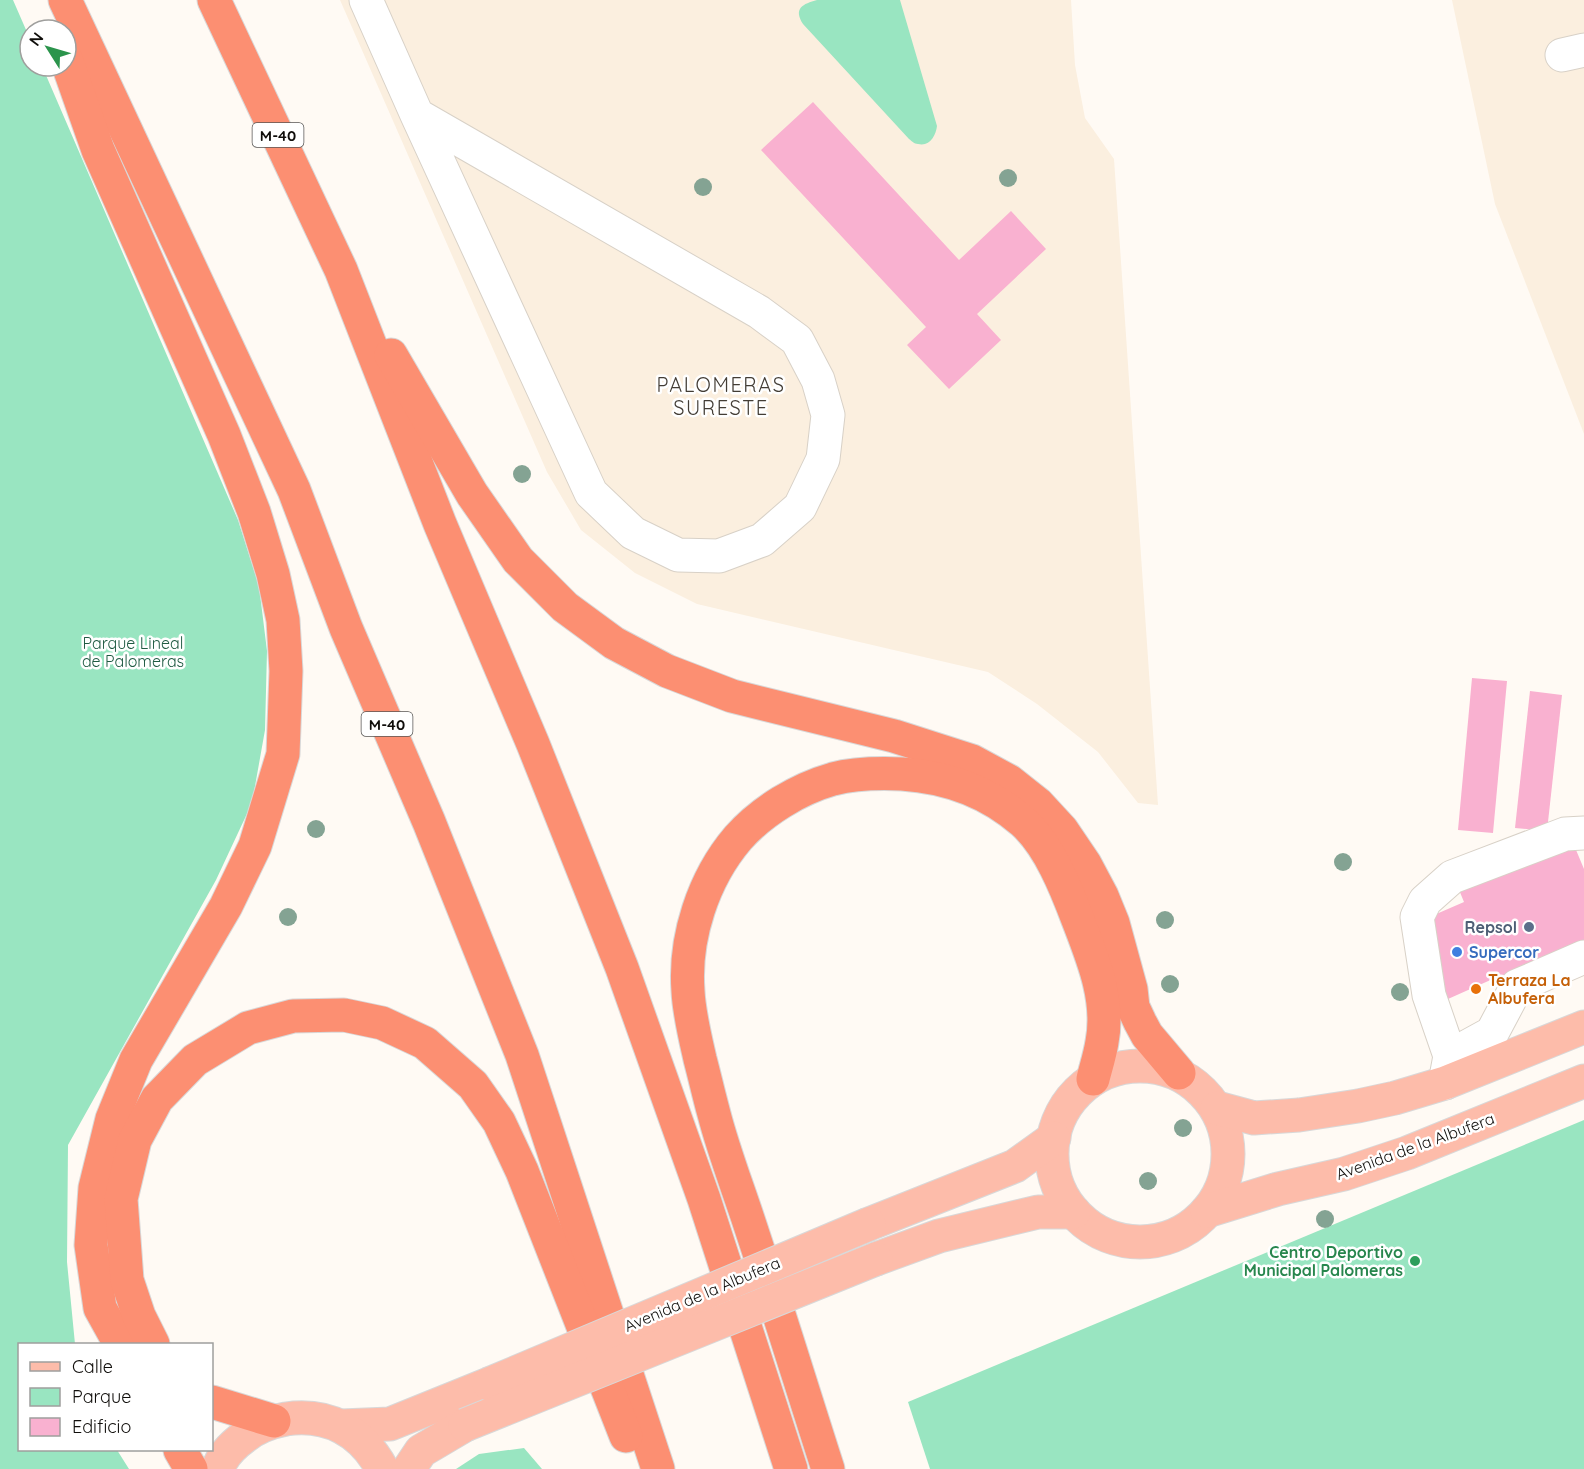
<svg xmlns="http://www.w3.org/2000/svg" width="1584" height="1469" font-family="Quicksand,sans-serif">
<style>
.built{fill:#fbefdf}
.green{fill:#99e5c1}
.building{fill:#f9b1d0}
.lines{fill:none;stroke-linecap:round;stroke-linejoin:round}
.minor-casing{stroke:#d8d1c7;stroke-width:35}
.major-casing{stroke:#d9d8d8;stroke-width:35}
.highway-casing{stroke:#d9d8d8;stroke-width:35}
.minor{stroke:#fff;stroke-width:33}
.major{stroke:#fdbcaa;stroke-width:33}
.highway{stroke:#fc8f72;stroke-width:33}
.major-bridge-casing{stroke:#d9d8d8;stroke-width:35;stroke-linecap:butt}
.major-bridge{stroke:#fdbcaa;stroke-width:33}
.tree{fill:#84a393}
.service-dot{fill:#5c6f8a;stroke:#fff;stroke-width:2}
.shop-dot{fill:#3f7fe0;stroke:#fff;stroke-width:2}
.food-dot{fill:#e8710a;stroke:#fff;stroke-width:2}
.leisure-dot{fill:#2e9e5b;stroke:#fff;stroke-width:2}
.labels{text-anchor:middle;dominant-baseline:central;stroke-width:5;stroke-linejoin:round;paint-order:stroke}
.shield{fill:#fff;stroke:#585654;stroke-width:1.5}
.shield-label{font-size:15px;font-weight:bold;fill:#100e0b}
.park-label{font-size:16px;fill:#205b43;stroke:#fff}
.service-label{font-size:16px;font-weight:bold;fill:#4e5e75;stroke:#fff;text-anchor:end}
.shop-label{font-size:16px;font-weight:bold;fill:#366cbe;stroke:#fff;text-anchor:start}
.food-label{font-size:16px;font-weight:bold;fill:#c56008;stroke:#fff;text-anchor:start}
.street-label{font-size:16px;fill:#100e0b;stroke:#fff}
.leisure-label{font-size:16px;font-weight:bold;fill:#27864d;stroke:#fff;text-anchor:end}
.quarter-label{font-size:20px;letter-spacing:1.5px;fill:#433d35;stroke:#fff}
</style>
<rect width="100%" height="100%" fill="#fffaf4"/>
<g class="built">
<path d="M340,0H1071L1075,65L1085,118L1114,159L1158,805L1138,803L1098,752L1037,704L988,672L697,604L635,573L581,530L547,472Z"/>
<path d="M1452,0H1584V434L1495,204Z"/>
</g>
<g class="green">
<path d="M0,0H13L30,39V66H42L238,520L259,586L267,651L265,730L252,803L216,880L68,1145L67,1262L75,1344H20V1450H117L129,1469H0Z"/>
<path d="M817,0H900L937,126C936,135 930,147 918,144C914,144 912,141 909,139L803,24C793,8 803,4 817,0Z"/>
<path d="M1584,1120V1469H930L908,1402Z"/>
<path d="M524,1448L542,1469H456L479,1454Z"/>
</g>
<g class="building">
<path d="M813,102L959,260L1011,211L1046,249L977,314L1001,340L949,389L907,345L926,327L761,150Z"/>
<path d="M1472,678L1507,681L1493,833L1458,830Z"/>
<path d="M1530,691L1562,695L1547,831L1515,828Z"/>
<path d="M1571,838L1584,869V953L1500,988L1495,978L1448,999L1437,992L1434,915L1464,902L1457,885Z"/>
</g>
<g class="lines">
<g class="minor-casing">
<g id="minor">
<path d="M366,0L417,115L591,493L633,533L678,555L719,556L762,540L800,507L823,459L828,415L818,380L797,340L759,312L417,115"/>
<path d="M1562,55L1584,50"/>
<path d="M1450,1056L1492,1033L1517,986L1584,957"/>
<path d="M1445,1083L1450,1056L1429,995L1417,917L1425,901L1452,877L1565,834L1584,833"/>
</g>
</g>
<g class="major-casing">
<g id="major">
<circle cx="1140" cy="1154" r="88"/>
<path d="M1217,1108L1254,1118L1299,1115L1358,1106L1395,1098L1445,1083L1584,1027"/>
<path d="M1207,1211L1278,1189L1344,1174L1407,1153L1584,1081"/>
<path d="M869,1224L1015,1166L1054,1138"/>
<path d="M876,1259L939,1236L1038,1212H1074"/>
<path d="M341,1426L390,1424L489,1384"/>
<path d="M218,1469C222,1456 233,1445 244,1437C256,1427 270,1422 286,1419C328,1413 362,1431 382,1469"/>
<path d="M409,1469L421,1451L465,1425"/>
</g>
</g>
<g class="highway-casing">
<g id="highway">
<path d="M65,0L294,490L346,628L429,822L522,1055L658,1469"/>
<path d="M214,0L341,270L440,524L533,744L622,968L704,1199L791,1469"/>
<path d="M66,59L98,150L224,435L254,512L273,574L283,620L286,671L283,754L255,846L226,906L136,1060L112,1119L95,1188L91,1245L100,1308L120,1344"/>
<path d="M391,355L472,494L518,560L565,607L614,643L667,671L732,696L894,736L972,761L1009,781L1038,804L1062,830L1085,864L1102,896L1113,923L1131,989L1133,1007L1140,1022L1147,1035L1179,1073"/>
<path d="M153,1344L139,1316L127,1280L121,1199L135,1140L157,1099L195,1060L248,1028L293,1016L344,1015L382,1023L425,1043L473,1085L499,1122L522,1171L626,1436"/>
<path d="M212,1402L274,1421"/>
<path d="M180,1450L191,1469"/>
<path d="M828,1469C801,1385 775,1300 747,1216C736,1183 723,1149 714,1114C709,1096 705,1078 700,1059C695,1037 689,1013 688,991C684,938 703,879 738,838C762,811 798,789 833,779C856,773 879,773 902,774C947,777 989,792 1023,822C1049,845 1066,888 1078,920C1093,959 1110,1000 1102,1042C1100,1055 1096,1067 1093,1079"/>
</g>
</g>
<use href="#minor" class="minor"/>
<use href="#major" class="major"/>
<use href="#highway" class="highway"/>
<g class="major-bridge-casing">
<g id="major-bridge">
<path d="M489,1384L869,1224"/>
<path d="M465,1425L876,1259"/>
</g>
</g>
<use href="#major-bridge" class="major-bridge"/>
</g>
<g class="tree">
<circle cx="1008" cy="178" r="9"/>
<circle cx="703" cy="187" r="9"/>
<circle cx="522" cy="474" r="9"/>
<circle cx="316" cy="829" r="9"/>
<circle cx="1343" cy="862" r="9"/>
<circle cx="288" cy="917" r="9"/>
<circle cx="1165" cy="920" r="9"/>
<circle cx="1170" cy="984" r="9"/>
<circle cx="1400" cy="992" r="9"/>
<circle cx="1183" cy="1128" r="9"/>
<circle cx="1148" cy="1181" r="9"/>
<circle cx="1325" cy="1219" r="9"/>
</g>
<circle class="service-dot" cx="1529" cy="927" r="6"/>
<circle class="shop-dot" cx="1457" cy="952" r="6"/>
<circle class="food-dot" cx="1476" cy="989" r="6"/>
<circle class="leisure-dot" cx="1415" cy="1261" r="6"/>
<g class="labels">
<g class="shield">
<rect x="252.5" y="123" width="51" height="24" rx="4.5"/>
<rect x="361.5" y="712" width="51" height="24" rx="4.5"/>
</g>
<g class="shield-label">
<text x="278" y="135">M-40</text>
<text x="387" y="724">M-40</text>
</g>
<g class="park-label">
<text x="133" y="643">Parque Lineal<tspan x="133" dy="18">de Palomeras</tspan></text>
</g>
<g class="service-label">
<text x="1517" y="927">Repsol</text>
</g>
<g class="shop-label">
<text x="1469" y="952">Supercor</text>
</g>
<g class="food-label">
<text x="1488" y="980">Terraza La<tspan x="1488" dy="18">Albufera</tspan></text>
</g>
<g class="street-label">
<text transform="translate(1415 1146) rotate(-20)">Avenida de la Albufera</text>
<text transform="translate(702 1294) rotate(-23)">Avenida de la Albufera</text>
</g>
<g class="leisure-label">
<text x="1403" y="1252">Centro Deportivo<tspan x="1403" dy="18">Municipal Palomeras</tspan></text>
</g>
<g class="quarter-label">
<text x="721" y="384">PALOMERAS<tspan x="721" dy="23">SURESTE</tspan></text>
</g>
</g>
<rect x="18" y="1343" width="195" height="108" fill="#ffffff" stroke="#9f9f9d" stroke-width="1.5"/>
<rect x="30" y="1362" width="30" height="9" fill="#fdbcaa" stroke="#9f9f9d" stroke-width="1.5"/>
<text x="72" y="1373" font-size="18" fill="#100e0b">Calle</text>
<rect x="30" y="1388" width="30" height="18" fill="#99e5c1" stroke="#9f9f9d" stroke-width="1.5"/>
<text x="72" y="1403" font-size="18" fill="#100e0b">Parque</text>
<rect x="30" y="1418" width="30" height="18" fill="#f9b1d0" stroke="#9f9f9d" stroke-width="1.5"/>
<text x="72" y="1433" font-size="18" fill="#100e0b">Edificio</text>
<g transform="translate(48 48) rotate(307)"><circle r="28" fill="#ffffff" stroke="#9f9f9d" stroke-width="1.5"/>
<path d="M0-4.5L10 22L0 15L-10 22Z" fill="#2b944c"/>
<text y="-9" font-size="16" font-weight="bold" text-anchor="middle" fill="#100e0b">N</text>
</g>
</svg>
